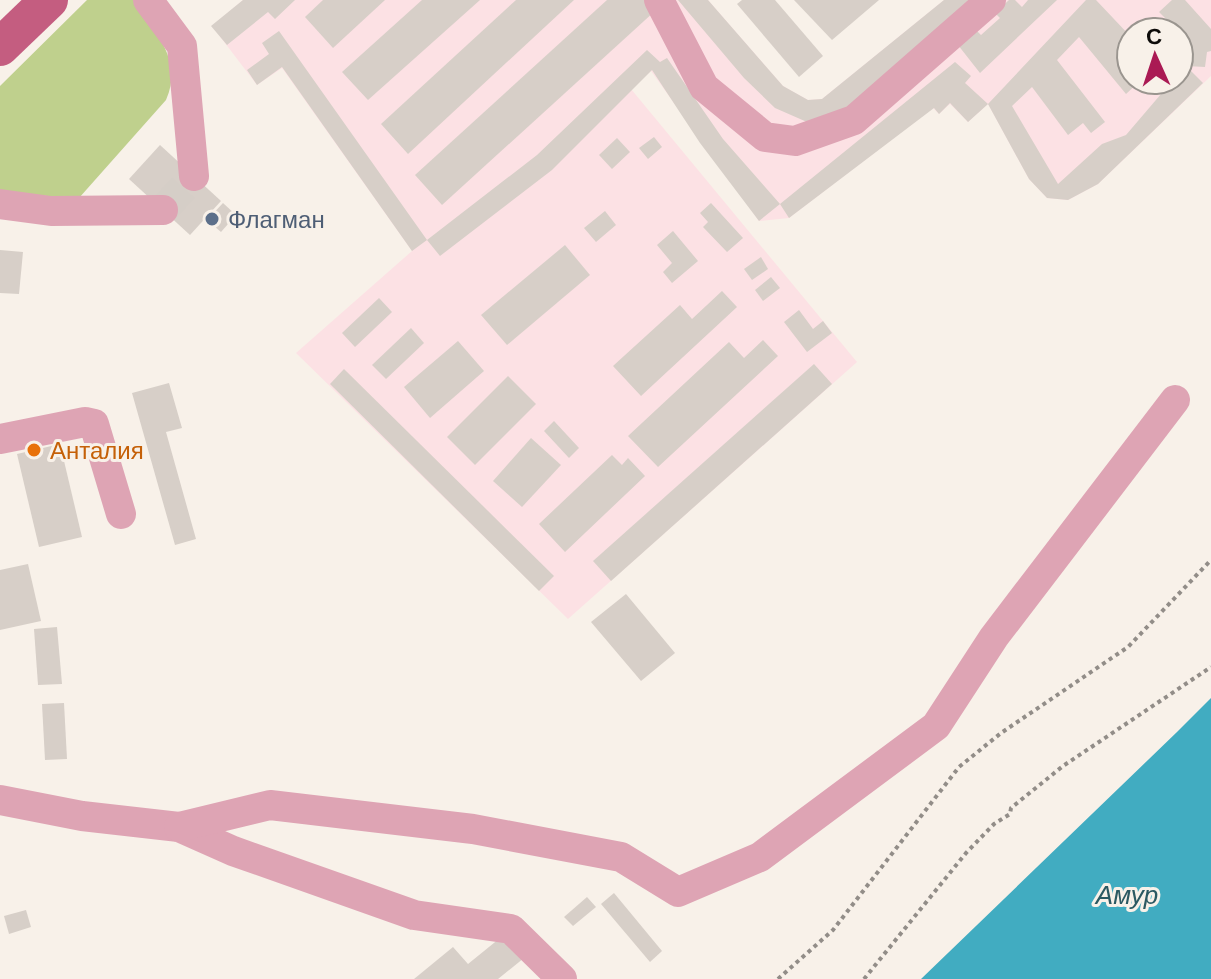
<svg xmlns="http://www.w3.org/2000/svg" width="1211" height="979" font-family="Helvetica,sans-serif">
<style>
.industrial{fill:#fce1e4;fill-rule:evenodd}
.green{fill:#bfd08d}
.water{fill:#41acc1}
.building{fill:#d7cfc8}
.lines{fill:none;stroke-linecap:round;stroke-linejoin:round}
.minor-tunnel{stroke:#d5cec7;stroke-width:30;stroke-dasharray:30 15;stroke-linecap:butt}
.path{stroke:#928d88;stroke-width:4;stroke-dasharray:4 4;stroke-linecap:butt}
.minor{stroke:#dea4b4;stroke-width:30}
.major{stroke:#c45d80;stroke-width:38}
.service-dot{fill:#5c6f8a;stroke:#f8f1e9;stroke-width:3}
.food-dot{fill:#e8710a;stroke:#f8f1e9;stroke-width:3}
.labels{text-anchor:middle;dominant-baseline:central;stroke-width:6;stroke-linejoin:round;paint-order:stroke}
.service-label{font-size:24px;fill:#4e5e75;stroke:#f8f1e9;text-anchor:start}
.food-label{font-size:24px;fill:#c56008;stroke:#f8f1e9;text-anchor:start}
.water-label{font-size:26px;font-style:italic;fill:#2b5962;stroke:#f8f1e9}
</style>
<rect width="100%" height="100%" fill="#f8f1e9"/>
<path class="industrial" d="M243,0H708L783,86L808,100L822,99L944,0H1211V76L1098,184L1068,200L1047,198L1029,179L988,104L968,122L950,104L939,114L933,108L789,218L759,221L651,71L631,89L857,362L568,619L296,353L412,251L282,68L257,85L212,26ZM1131,32H1179V80H1131Z"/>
<path class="green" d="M87,0H135C155,33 184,61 166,100L79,198L0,193V86Z"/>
<path class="water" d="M1211,698V979H921L1177,732Z"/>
<g class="building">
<path d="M243,0H295L275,19L268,12L227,45L211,26Z"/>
<path d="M323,0H385L333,48L305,17Z"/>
<path d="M422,0H480L368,100L342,72Z"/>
<path d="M516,0H574L408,154L381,124Z"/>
<path d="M607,0H645L655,11L442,205L415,175Z"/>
<path d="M678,0H708L783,86L808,100L822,99L944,0H976L847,108L807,122L775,108L744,78Z"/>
<path d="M742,0H775L823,56L799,77L737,4Z"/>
<path d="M794,0H879L832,40Z"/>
<path d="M1009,0H1015L1022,7L1028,0H1057L980,73L958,45L975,29L981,35L1000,18L995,13Z"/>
<path d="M1086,0H1096L1131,37V80H1141L1126,94L1079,37L1057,60L1105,122L1091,133L1083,123L1068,135L1032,87L1012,106L1058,184L1102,144L1126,135L1173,80H1179L1186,66L1203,83L1098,184L1068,200L1047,198L1029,179L988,104Z"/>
<path d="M1172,0H1185L1211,29V51L1207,52L1205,67L1186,66L1187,40L1159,12Z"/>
<path d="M279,31L427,240L412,251L282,67L257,85L247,70L269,54L262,43Z"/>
<path d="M647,50L660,62L667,58L723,139L780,204L759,221L700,143L652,70L552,170L440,256L427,240L537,155Z"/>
<path d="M955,62L971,76L965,83L988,104L968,122L950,103L939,114L934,108L789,218L780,204Z"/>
<path d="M654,137L662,147L648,159L639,148Z"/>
<path d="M617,138L630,152L612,169L599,155Z"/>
<path d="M160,145L221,201L190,235L129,179Z"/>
<path d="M223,203L236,215L221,232L207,220Z"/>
<path d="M711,203L743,238L727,252L703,227L708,222L700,213Z"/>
<path d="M605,211L616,225L596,242L584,228Z"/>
<path d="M673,231L698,261L672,283L663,272L672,263L657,245Z"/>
<path d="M565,245L590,275L507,345L481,315Z"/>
<path d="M0,250L23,252L19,294L0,293Z"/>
<path d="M761,257L768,269L752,280L744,269Z"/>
<path d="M771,277L780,288L763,301L755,290Z"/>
<path d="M722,291L737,307L641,396L613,366L680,305L692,319Z"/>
<path d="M379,298L392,312L355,347L342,333Z"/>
<path d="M799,310L813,329L823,321L832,333L807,352L784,322Z"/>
<path d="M411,328L424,343L386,379L372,365Z"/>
<path d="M763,340L778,356L658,467L628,436L729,342L744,358Z"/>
<path d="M458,341L484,371L430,418L404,387Z"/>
<path d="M814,364L832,384L611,581L593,561Z"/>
<path d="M344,369L554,576L539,591L330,384Z"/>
<path d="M508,376L536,404L475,465L447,437Z"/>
<path d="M169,383L182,428L166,432L196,539L175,545L132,393Z"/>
<path d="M554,421L579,448L569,458L544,431Z"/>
<path d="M531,438L561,465L522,507L493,481Z"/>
<path d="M60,444L82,537L39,547L17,454Z"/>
<path d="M612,455L622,465L628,458L645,476L565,552L539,524Z"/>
<path d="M28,564L41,621L0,630V570Z"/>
<path d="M626,594L675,653L641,681L591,622Z"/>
<path d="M57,627L62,684L38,685L34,629Z"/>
<path d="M64,703L67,759L45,760L42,704Z"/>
<path d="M614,893L662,951L650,962L601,904Z"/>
<path d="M587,897L596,907L573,926L564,917Z"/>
<path d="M26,910L31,927L9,934L4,916Z"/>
<path d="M505,934L524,958L498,979H414L453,947L468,964Z"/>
</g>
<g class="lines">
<path class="minor-tunnel" d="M163,210L194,176"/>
<g class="path">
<path d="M778,979L833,930L959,767L1001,733L1128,647L1211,560"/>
<path d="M864,979L966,853L994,824L1010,814L1011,808L1063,766L1211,667"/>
</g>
<g class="minor">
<path d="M148,0L182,46L194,176"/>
<path d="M659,0L704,87L765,137L795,141L854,120L991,0"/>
<path d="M0,204L51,211L163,210"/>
<path d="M0,439L85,422L94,424L121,514"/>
<path d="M0,800L82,816L179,827L233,851L414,915L511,929L562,979"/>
<path d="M179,827L270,805L473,829L621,857L678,892L760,857L936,726L994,637L1175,400"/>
</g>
<path class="major" d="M0,47L49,0"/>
</g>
<circle class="service-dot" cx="212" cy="219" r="8"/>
<circle class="food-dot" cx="34" cy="450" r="8"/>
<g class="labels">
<g class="service-label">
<text x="228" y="219">Флагман</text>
</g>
<g class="food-label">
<text x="50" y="450">Анталия</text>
</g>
<g class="water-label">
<text x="1127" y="895">Амур</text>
</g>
</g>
<g transform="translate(1155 56) rotate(357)"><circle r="38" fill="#f8f1e9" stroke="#9a958f" stroke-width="2"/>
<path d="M0-6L14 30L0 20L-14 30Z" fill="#aa1a54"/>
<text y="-12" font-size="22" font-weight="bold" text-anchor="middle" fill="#0d0b09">С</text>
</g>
</svg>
